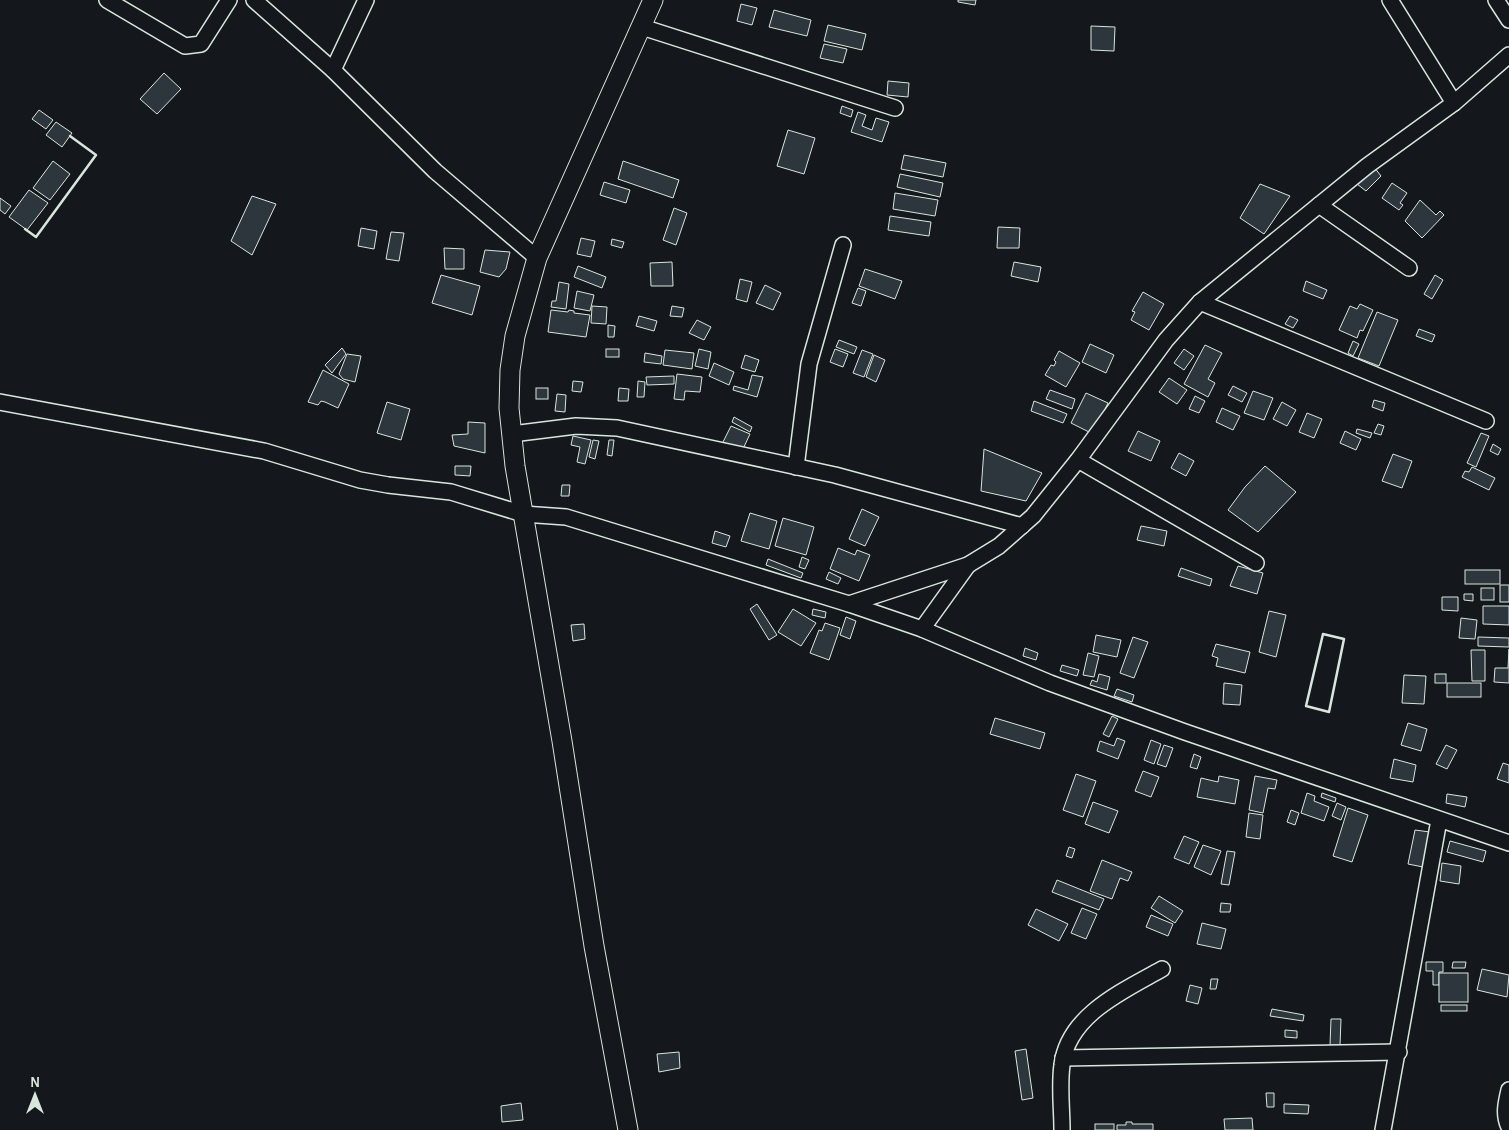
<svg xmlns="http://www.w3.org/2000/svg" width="1509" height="1130" font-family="'Alegreya Sans',sans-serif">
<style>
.building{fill:#2c363c;stroke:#d8e6dc}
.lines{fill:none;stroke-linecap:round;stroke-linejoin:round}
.minor-casing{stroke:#d8e6dc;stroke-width:18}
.major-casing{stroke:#d8e6dc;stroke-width:21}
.minor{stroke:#14181c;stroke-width:15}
.major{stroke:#14181c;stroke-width:19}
.wall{stroke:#d8e6dc;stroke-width:2.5}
</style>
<rect width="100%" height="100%" fill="#14181c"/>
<g class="building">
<path d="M958,0H976L975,5L958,2Z"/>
<path d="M741,4L757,8L752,25L737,21Z"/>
<path d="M774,10L811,20L807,36L769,27Z"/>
<path d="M828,25L866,34L862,50L824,41Z"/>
<path d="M1091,26L1115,27L1114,51L1091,50Z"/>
<path d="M824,44L847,49L843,63L820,58Z"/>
<path d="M164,73L181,89L157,114L140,99Z"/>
<path d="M888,81L909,83L908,97L887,95Z"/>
<path d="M842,106L853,110L851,117L840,113Z"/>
<path d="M39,110L53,120L46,129L32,119Z"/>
<path d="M858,112L866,115L862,126L872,130L876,118L889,122L882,142L851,132Z"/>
<path d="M56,122L72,133L62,147L46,135Z"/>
<path d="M788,130L815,138L804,174L777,166Z"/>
<path d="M904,155L946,163L943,177L901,169Z"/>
<path d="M53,161L70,174L50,200L33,188Z"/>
<path d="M623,161L679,180L673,198L618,179Z"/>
<path d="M1374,167L1381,176L1366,191L1357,184Z"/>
<path d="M900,174L943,183L940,197L897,187Z"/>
<path d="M604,182L630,190L626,203L600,195Z"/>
<path d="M1392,183L1407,193L1400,203L1403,205L1399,210L1382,198Z"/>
<path d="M1260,184L1290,196L1264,234L1240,218Z"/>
<path d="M29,190L48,203L27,230L9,217Z"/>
<path d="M895,193L938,200L935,216L893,209Z"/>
<path d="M252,196L276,204L252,255L231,241Z"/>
<path d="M0,198L11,206L5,214L0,210Z"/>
<path d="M1420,200L1436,215L1440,211L1444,215L1422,238L1405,221Z"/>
<path d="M674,208L687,213L676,245L663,240Z"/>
<path d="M890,216L931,222L929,236L888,230Z"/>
<path d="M998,227L1020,228L1019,248H997Z"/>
<path d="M361,228L377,231L374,249L358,246Z"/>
<path d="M391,232L404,233L399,261L386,259Z"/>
<path d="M581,238L595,241L591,257L577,254Z"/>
<path d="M612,239L624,242L622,248L611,245Z"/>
<path d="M444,248L464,249V269H445Z"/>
<path d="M485,250L510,252L506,269L499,277L480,272Z"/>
<path d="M672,262L673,286H651L650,263Z"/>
<path d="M1014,262L1041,267L1038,282L1011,276Z"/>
<path d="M578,266L606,277L602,288L574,277Z"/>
<path d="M865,269L902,281L895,299L859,286Z"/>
<path d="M441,275L480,286L472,315L432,303Z"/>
<path d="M1435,275L1443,280L1432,299L1424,294Z"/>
<path d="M740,279L752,282L747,302L736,299Z"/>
<path d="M1306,281L1327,290L1323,299L1303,291Z"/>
<path d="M559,282L569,284L566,309L551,307L552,301H556Z"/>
<path d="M765,285L781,293L773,310L756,303Z"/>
<path d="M858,288L866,291L861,306L852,303Z"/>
<path d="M577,291L594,295L590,311L574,308Z"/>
<path d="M1143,292L1164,304L1149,330L1131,320L1135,312L1132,311Z"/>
<path d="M1360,304L1373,310L1363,331L1360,330L1357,338L1339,330L1350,306L1357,309Z"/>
<path d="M592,306L607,307L606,324L591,323Z"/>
<path d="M672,306L684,308L682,317L670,316Z"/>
<path d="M551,310L568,312L569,310L574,311V313L590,315L586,337L548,332Z"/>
<path d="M1377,312L1398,320L1379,366L1358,358Z"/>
<path d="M639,316L657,321L654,331L636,326Z"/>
<path d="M1290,316L1298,320L1293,328L1285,324Z"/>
<path d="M697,320L711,327L704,340L689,333Z"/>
<path d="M608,325L615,326L614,337H608Z"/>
<path d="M1419,329L1435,335L1432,342L1416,336Z"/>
<path d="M839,340L857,347L854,354L836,347Z"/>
<path d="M1353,341L1359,344L1353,356L1348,353Z"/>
<path d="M1090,344L1114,355L1106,373L1082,362Z"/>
<path d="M1205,345L1222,353L1208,379L1215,383L1208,397L1184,384Z"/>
<path d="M342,348L346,354L332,373L325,365Z"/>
<rect x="606" y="349" width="13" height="8"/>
<path d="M699,349L711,352L708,369L695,366Z"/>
<path d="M835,349L848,354L843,367L830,362Z"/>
<path d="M1184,349L1194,356L1184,370L1174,363Z"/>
<path d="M665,350L694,353L692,369L663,365Z"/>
<path d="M862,350L873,354L864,377L853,373Z"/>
<path d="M1059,351L1080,363L1066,387L1045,375L1051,365L1054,366L1056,362L1054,360Z"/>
<path d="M645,353L662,356L661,364L644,362Z"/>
<path d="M347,354L361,356L355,382L343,379L339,374Z"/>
<path d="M745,355L759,360L755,372L741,368Z"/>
<path d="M874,355L885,360L876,382L866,377Z"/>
<path d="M714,363L734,372L729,385L709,376Z"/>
<path d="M323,370L349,384L338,408L325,402L321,401L318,405L308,402Z"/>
<path d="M677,374L702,377L700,392L685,391L684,400L674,399Z"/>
<path d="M752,375L763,377L757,397L733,390L734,386L748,390Z"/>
<path d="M674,376V384L647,385L646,377Z"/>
<path d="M1169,378L1187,390L1177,404L1159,392Z"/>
<path d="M573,381L583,382L581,392L572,391Z"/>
<path d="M638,381L645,382L644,397H637Z"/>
<path d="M1233,386L1247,393L1242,402L1228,395Z"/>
<rect x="536" y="388" width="12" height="11"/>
<path d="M619,388L629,389L628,401H618Z"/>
<path d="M1050,390L1075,399L1072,409L1046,399Z"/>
<path d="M1253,391L1273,398L1264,420L1244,413Z"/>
<path d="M1086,393L1108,403L1093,434L1071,423Z"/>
<path d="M557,394L566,395L565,412L555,411Z"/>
<path d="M1195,396L1205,401L1199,413L1189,409Z"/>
<path d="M1374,400L1385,403L1383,411L1372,407Z"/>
<path d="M1034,401L1067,414L1063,423L1031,411Z"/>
<path d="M387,402L410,409L401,440L377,433Z"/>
<path d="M1282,402L1296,410L1287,426L1273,419Z"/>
<path d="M1222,408L1240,416L1233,430L1216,422Z"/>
<path d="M1307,413L1322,419L1314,438L1299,432Z"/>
<path d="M734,417L752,427L750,432L732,422Z"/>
<path d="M468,422L485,423V453L454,446L452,435L468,434Z"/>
<path d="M1378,424L1384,426L1381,435L1374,433Z"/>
<path d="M731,426L750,434L742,451L723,442Z"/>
<path d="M1357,429L1372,433L1370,438L1356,433Z"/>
<path d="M1138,431L1160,441L1151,461L1128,451Z"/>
<path d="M1345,431L1361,439L1356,450L1340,443Z"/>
<path d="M1481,433L1489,436L1476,467L1467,463Z"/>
<path d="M573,436L591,440L585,464L577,462L580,447L571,445Z"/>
<path d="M593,440L599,441L595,459L589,457Z"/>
<path d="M609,440H614L612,456L607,455Z"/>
<path d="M1493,444L1501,449L1498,455L1490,451Z"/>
<path d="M984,449L1042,473L1026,501L981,491Z"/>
<path d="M1179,453L1194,461L1186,476L1171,468Z"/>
<path d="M1393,454L1412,461L1402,488L1382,481Z"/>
<path d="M455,466H471L470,476L455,475Z"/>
<path d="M1265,466L1296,492L1258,532L1228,510L1245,487Z"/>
<path d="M1472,467L1495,478L1489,490L1462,477L1465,471L1469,472Z"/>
<path d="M562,485H570L569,496H561Z"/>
<path d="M862,509L879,517L865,546L849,539Z"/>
<path d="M750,513L777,521L769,549L741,541Z"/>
<path d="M783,518L814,527L806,555L775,546Z"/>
<path d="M1141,526L1167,531L1164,546L1137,540Z"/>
<path d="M715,531L730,536L726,547L712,543Z"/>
<path d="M838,548L855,555L857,550L870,555L859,581L830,569Z"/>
<path d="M802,557L809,560L805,569L799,567Z"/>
<path d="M768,559L803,573L801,578L766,565Z"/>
<path d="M1238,566L1263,573L1257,594L1230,586Z"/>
<path d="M1181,568L1212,579L1210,586L1178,576Z"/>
<rect x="1465" y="570" width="35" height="14"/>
<path d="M829,572L841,578L838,584L826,579Z"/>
<rect x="1500" y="585" width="9" height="17"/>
<rect x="1481" y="588" width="13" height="12"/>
<path d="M1464,594H1473V601L1464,600Z"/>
<path d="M1442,597H1458V611L1442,610Z"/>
<path d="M757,604L777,635L769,640L750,609Z"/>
<path d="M1483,606H1509V625L1483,624Z"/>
<path d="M793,609L816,623L801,646L778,632Z"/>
<path d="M813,609L826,612L825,618L812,615Z"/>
<path d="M1269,611L1286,615L1276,657L1259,652Z"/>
<path d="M846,617L856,621L850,639L840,635Z"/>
<path d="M1461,618L1477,620L1475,639L1459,638Z"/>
<path d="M825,623L840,628L829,660L810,653L819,630L822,631Z"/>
<path d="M584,624L585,639L573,641L571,625Z"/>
<path d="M1096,635L1121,640L1117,657L1093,652Z"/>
<path d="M1133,637L1148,642L1134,678L1120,673Z"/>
<path d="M1478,637L1509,638V647L1478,646Z"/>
<path d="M1216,644L1250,652L1245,673L1216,666L1218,658L1212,656Z"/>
<path d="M1025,648L1038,653L1036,660L1023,656Z"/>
<path d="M1509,649V683L1494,682L1495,668H1508Z"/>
<path d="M1471,650H1485V681H1472Z"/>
<path d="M1088,653L1099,656L1094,677L1083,675Z"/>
<path d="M1062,665L1079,670L1077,676L1060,671Z"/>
<path d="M1099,674L1110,677L1107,690L1090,685L1092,680L1097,682Z"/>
<rect x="1435" y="674" width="11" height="9"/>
<path d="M1404,675L1426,676L1424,704L1402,703Z"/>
<path d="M1224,683L1242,685L1240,705L1223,704Z"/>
<rect x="1447" y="683" width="34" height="14"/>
<path d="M1117,689L1134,695L1132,702L1114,696Z"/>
<path d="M1112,716L1118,719L1109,737L1103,734Z"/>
<path d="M995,718L1045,733L1040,749L990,734Z"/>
<path d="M1408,723L1427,729L1421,751L1401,745Z"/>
<path d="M1117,738L1125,741L1118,759L1097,751L1100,741L1114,746Z"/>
<path d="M1151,740L1161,744L1154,764L1144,760Z"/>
<path d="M1164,745L1173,748L1166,767L1157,764Z"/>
<path d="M1446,745L1457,750L1447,769L1436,764Z"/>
<path d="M1194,754L1201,757L1197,769L1190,767Z"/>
<path d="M1394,759L1416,765L1413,782L1390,778Z"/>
<path d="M1503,763L1509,765V783L1497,779Z"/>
<path d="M1143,771L1159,777L1151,797L1135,791Z"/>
<path d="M1076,774L1096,781L1083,817L1063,810Z"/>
<path d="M1219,776L1239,780L1235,804L1197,797L1201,778L1218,782Z"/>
<path d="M1255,776L1277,780L1275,789L1268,788L1263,813L1249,810Z"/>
<path d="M1307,793L1315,796L1314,801L1329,807L1324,821L1301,813Z"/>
<path d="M1322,793L1336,798L1335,802L1321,797Z"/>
<path d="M1447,794L1467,797L1465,807L1446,803Z"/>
<path d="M1093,802L1118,811L1109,833L1085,824Z"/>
<path d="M1337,803L1346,807L1341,820L1332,816Z"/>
<path d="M1348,808L1368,815L1352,862L1333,856Z"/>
<path d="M1291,810L1299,813L1295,825L1287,822Z"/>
<path d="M1249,813L1263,815L1260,839L1246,837Z"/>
<path d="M1415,830L1430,832L1423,867L1408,864Z"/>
<path d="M1184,836L1199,842L1189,864L1174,858Z"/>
<path d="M1450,841L1486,851L1483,862L1447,852Z"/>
<path d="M1203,845L1221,851L1211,875L1194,867Z"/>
<path d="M1069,847L1075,849L1072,858L1066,856Z"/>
<path d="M1227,851L1235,852L1229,885L1221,884Z"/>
<path d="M1102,860L1132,872L1128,881L1120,878L1112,899L1090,891Z"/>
<path d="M1442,863L1461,866L1459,884L1440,881Z"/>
<path d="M1057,880L1104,899L1099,910L1052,892Z"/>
<path d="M1159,896L1183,911L1175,923L1151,908Z"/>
<path d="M1221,903L1231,904L1230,912H1220Z"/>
<path d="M1082,908L1097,914L1086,939L1071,933Z"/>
<path d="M1036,909L1068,924L1059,941L1028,925Z"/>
<path d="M1151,915L1173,924L1168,936L1146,927Z"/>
<path d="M1202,923L1226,929L1221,949L1197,944Z"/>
<path d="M1426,962H1443V972H1439V985H1433V971H1426Z"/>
<path d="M1453,962H1466L1465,968H1452Z"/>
<path d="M1482,969L1509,975L1507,997L1477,990Z"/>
<rect x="1439" y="973" width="29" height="29"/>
<path d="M1211,979H1218L1216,989H1210Z"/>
<path d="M1190,985L1202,988L1198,1004L1186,1001Z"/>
<rect x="1441" y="1005" width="26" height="6"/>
<path d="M1272,1009L1304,1015L1303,1021L1270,1016Z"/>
<path d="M1331,1019H1341L1340,1045H1330Z"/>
<path d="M1285,1030L1297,1031V1038L1285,1037Z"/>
<path d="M1026,1049L1033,1098L1022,1100L1015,1051Z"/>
<path d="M679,1052L680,1068L659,1072L657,1054Z"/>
<path d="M1266,1093H1274V1107H1267Z"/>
<path d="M521,1103L523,1120L502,1122L501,1106Z"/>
<path d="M1284,1104L1309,1105L1308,1114L1284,1113Z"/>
<path d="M1252,1118L1253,1130H1225L1224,1119Z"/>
<path d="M1126,1122H1132V1124H1153V1130H1117V1125H1126Z"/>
<rect x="1095" y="1124" width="19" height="6"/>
</g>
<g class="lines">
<g class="minor-casing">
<g id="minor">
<path d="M107,0L185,46L201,44L229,0"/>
<path d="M254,0L333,70L435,171L537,258"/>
<path d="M1390,0L1454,103"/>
<path d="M1496,0L1509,20"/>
<path d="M642,27L895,108"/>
<path d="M333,70L366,0"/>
<path d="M1319,205L1409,268"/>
<path d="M1200,302L1486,421"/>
<path d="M0,402L264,451L360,480L388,485L451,492L523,514L566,517L849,604L922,629L1050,683L1185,732L1509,843"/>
<path d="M512,434L576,426L617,428L835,475L1022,526"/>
<path d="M1078,460L1256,563"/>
<path d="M796,467L809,364L843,245"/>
<path d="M849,604L968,565L999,546L1033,516L1078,460L1166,340L1200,302L1367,166L1454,103L1509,55"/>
<path d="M922,629L968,565"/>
<path d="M1063,1058L1399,1052"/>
<path d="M1509,1090C1506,1103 1503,1115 1509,1127"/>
<path d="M1062,1130C1062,1109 1059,1086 1062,1065C1068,1015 1123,991 1162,969"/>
<path d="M1383,1130L1439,820"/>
</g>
</g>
<g class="major-casing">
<path id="major" d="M628,1130L594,946L562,741L515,466L509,408L510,370L515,336L537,258L653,0"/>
</g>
<use href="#minor" class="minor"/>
<use href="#major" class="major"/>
<g class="wall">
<path d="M25,229L36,237L96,155L70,136"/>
<path d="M1323,634L1344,639L1329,712L1306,706Z"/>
</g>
</g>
<g transform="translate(35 1095)" stroke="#14181c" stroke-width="4" paint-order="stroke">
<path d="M0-4L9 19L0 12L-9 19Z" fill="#d8e6dc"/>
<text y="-8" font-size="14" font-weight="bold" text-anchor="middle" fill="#d8e6dc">N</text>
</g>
</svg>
